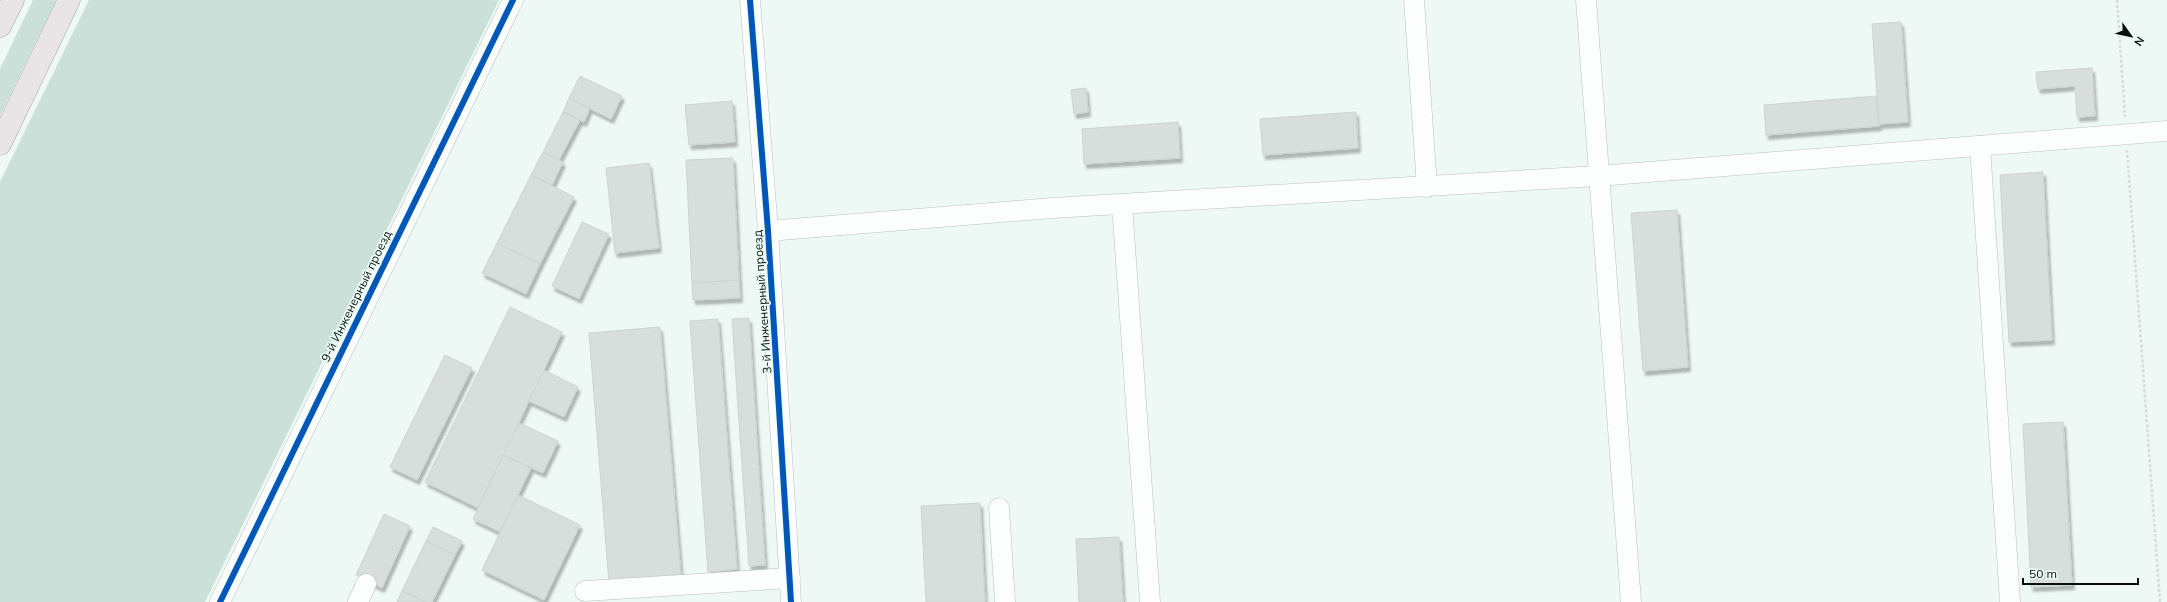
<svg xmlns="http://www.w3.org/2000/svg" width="2167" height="602" font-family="Mulish,sans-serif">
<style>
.green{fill:#cae0d8}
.building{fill:#d7dedb;stroke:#ccd4d1;filter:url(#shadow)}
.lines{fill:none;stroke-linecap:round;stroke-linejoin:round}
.minor-casing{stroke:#b9c1be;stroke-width:21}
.major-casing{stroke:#a6a2a5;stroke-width:23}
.path{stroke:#d9dbda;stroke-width:2.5;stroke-dasharray:3 2;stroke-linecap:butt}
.minor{stroke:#fcfefd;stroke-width:20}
.major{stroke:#e9e5e7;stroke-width:22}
.cycleway-casing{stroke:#eafcf5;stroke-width:8}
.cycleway{stroke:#0057b8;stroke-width:6}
.labels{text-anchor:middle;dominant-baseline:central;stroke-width:3.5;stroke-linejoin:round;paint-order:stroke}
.street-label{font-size:12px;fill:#090e0c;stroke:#eafcf5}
</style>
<defs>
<filter id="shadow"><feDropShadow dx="2.5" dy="4.5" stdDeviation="1" flood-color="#0004"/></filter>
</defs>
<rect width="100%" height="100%" fill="#eef8f4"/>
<g class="green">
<path d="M33,0H56L0,116V69Z"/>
<path d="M89,0H499L205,602H0V182Z"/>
</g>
<g class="building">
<path d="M1901,22L1908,122L1879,124L1872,24Z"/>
<path d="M2092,68L2095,116L2077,117L2075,86L2038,89L2036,72Z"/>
<path d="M580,76L622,96L611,119L569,98Z"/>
<path d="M1086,88L1088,112L1074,114L1071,90Z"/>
<path d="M1876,96L1879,126L1766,135L1764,105Z"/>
<path d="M569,98L590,108L584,122L563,112Z"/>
<path d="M732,101L735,142L689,145L685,105Z"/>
<path d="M563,112L580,120L559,160L543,152Z"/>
<path d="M1356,112L1358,148L1263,155L1260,119Z"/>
<path d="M1178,122L1180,158L1084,164L1082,129Z"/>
<path d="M543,152L563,162L552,185L531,175Z"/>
<path d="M733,158L739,280L692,283L686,160Z"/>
<path d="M649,163L659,248L615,253L606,168Z"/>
<path d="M2043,172L2052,340L2009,342L2000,175Z"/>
<path d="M531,175L574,197L540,264L497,243Z"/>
<path d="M1677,210L1688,367L1643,371L1631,213Z"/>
<path d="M582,222L609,234L579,299L552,286Z"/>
<path d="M497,243L540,264L526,294L482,273Z"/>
<path d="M739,280L740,298L693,300L692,283Z"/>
<path d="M510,307L562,332L478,508L425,482Z"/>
<path d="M749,318L765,565L749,566L732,319Z"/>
<path d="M718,319L737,569L708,572L690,321Z"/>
<path d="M660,327L681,577L609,583L589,333Z"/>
<path d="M445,355L472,368L417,480L390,467Z"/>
<path d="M544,370L578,387L564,417L529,401Z"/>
<path d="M2063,422L2072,585L2031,587L2023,424Z"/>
<path d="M519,423L558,441L543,473L503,455Z"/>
<path d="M503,455L531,468L500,532L473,519Z"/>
<path d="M518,495L580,525L544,600L482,570Z"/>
<path d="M980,503L985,602H926L921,506Z"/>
<path d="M384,514L410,526L382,588L356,575Z"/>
<path d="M433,527L462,541L455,555L426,541Z"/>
<path d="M1119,537L1123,602H1079L1076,539Z"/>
<path d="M426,541L455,555L432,602H426L402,591Z"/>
<path d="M402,591L426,602H397Z"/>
</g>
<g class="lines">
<g class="minor-casing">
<g id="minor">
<path d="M750,0L768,231L791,602"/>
<path d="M1414,0L1427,187"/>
<path d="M1586,0L1631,602"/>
<path d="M1980,146L2010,602"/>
<path d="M1122,204L1150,602"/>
<path d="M768,231L1052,208L1598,176L2167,131"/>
<path d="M999,508L1005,602"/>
<path d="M585,591L790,578"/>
<path d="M220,602L513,0"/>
<path d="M358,602L366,584"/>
</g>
</g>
<g class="major-casing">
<g id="major">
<path d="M0,26L13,0"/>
<path d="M0,144L69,0"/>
</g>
</g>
<g class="path">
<path d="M2117,0L2125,117"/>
<path d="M2127,150L2160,602"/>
</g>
<use href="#minor" class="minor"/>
<use href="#major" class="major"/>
<g class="cycleway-casing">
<g id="cycleway">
<path d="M750,0L768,231L791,602"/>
<path d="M220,602L513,0"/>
</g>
</g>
<use href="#cycleway" class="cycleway"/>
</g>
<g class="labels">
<g class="street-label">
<text transform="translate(356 296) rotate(-64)">9-й Инженерный проезд</text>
<text transform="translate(762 302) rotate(-94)">3-й Инженерный проезд</text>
</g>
</g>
<g transform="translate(2131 36) rotate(123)" stroke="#eafcf5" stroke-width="3" paint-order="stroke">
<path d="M0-3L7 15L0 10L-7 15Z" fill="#090e0c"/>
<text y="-6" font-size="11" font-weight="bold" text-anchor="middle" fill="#090e0c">N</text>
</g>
<path d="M2023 578v6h115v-6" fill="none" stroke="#090e0c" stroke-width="2"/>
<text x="2029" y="578" font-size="12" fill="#090e0c" stroke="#eafcf5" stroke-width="3" paint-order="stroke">50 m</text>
</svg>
